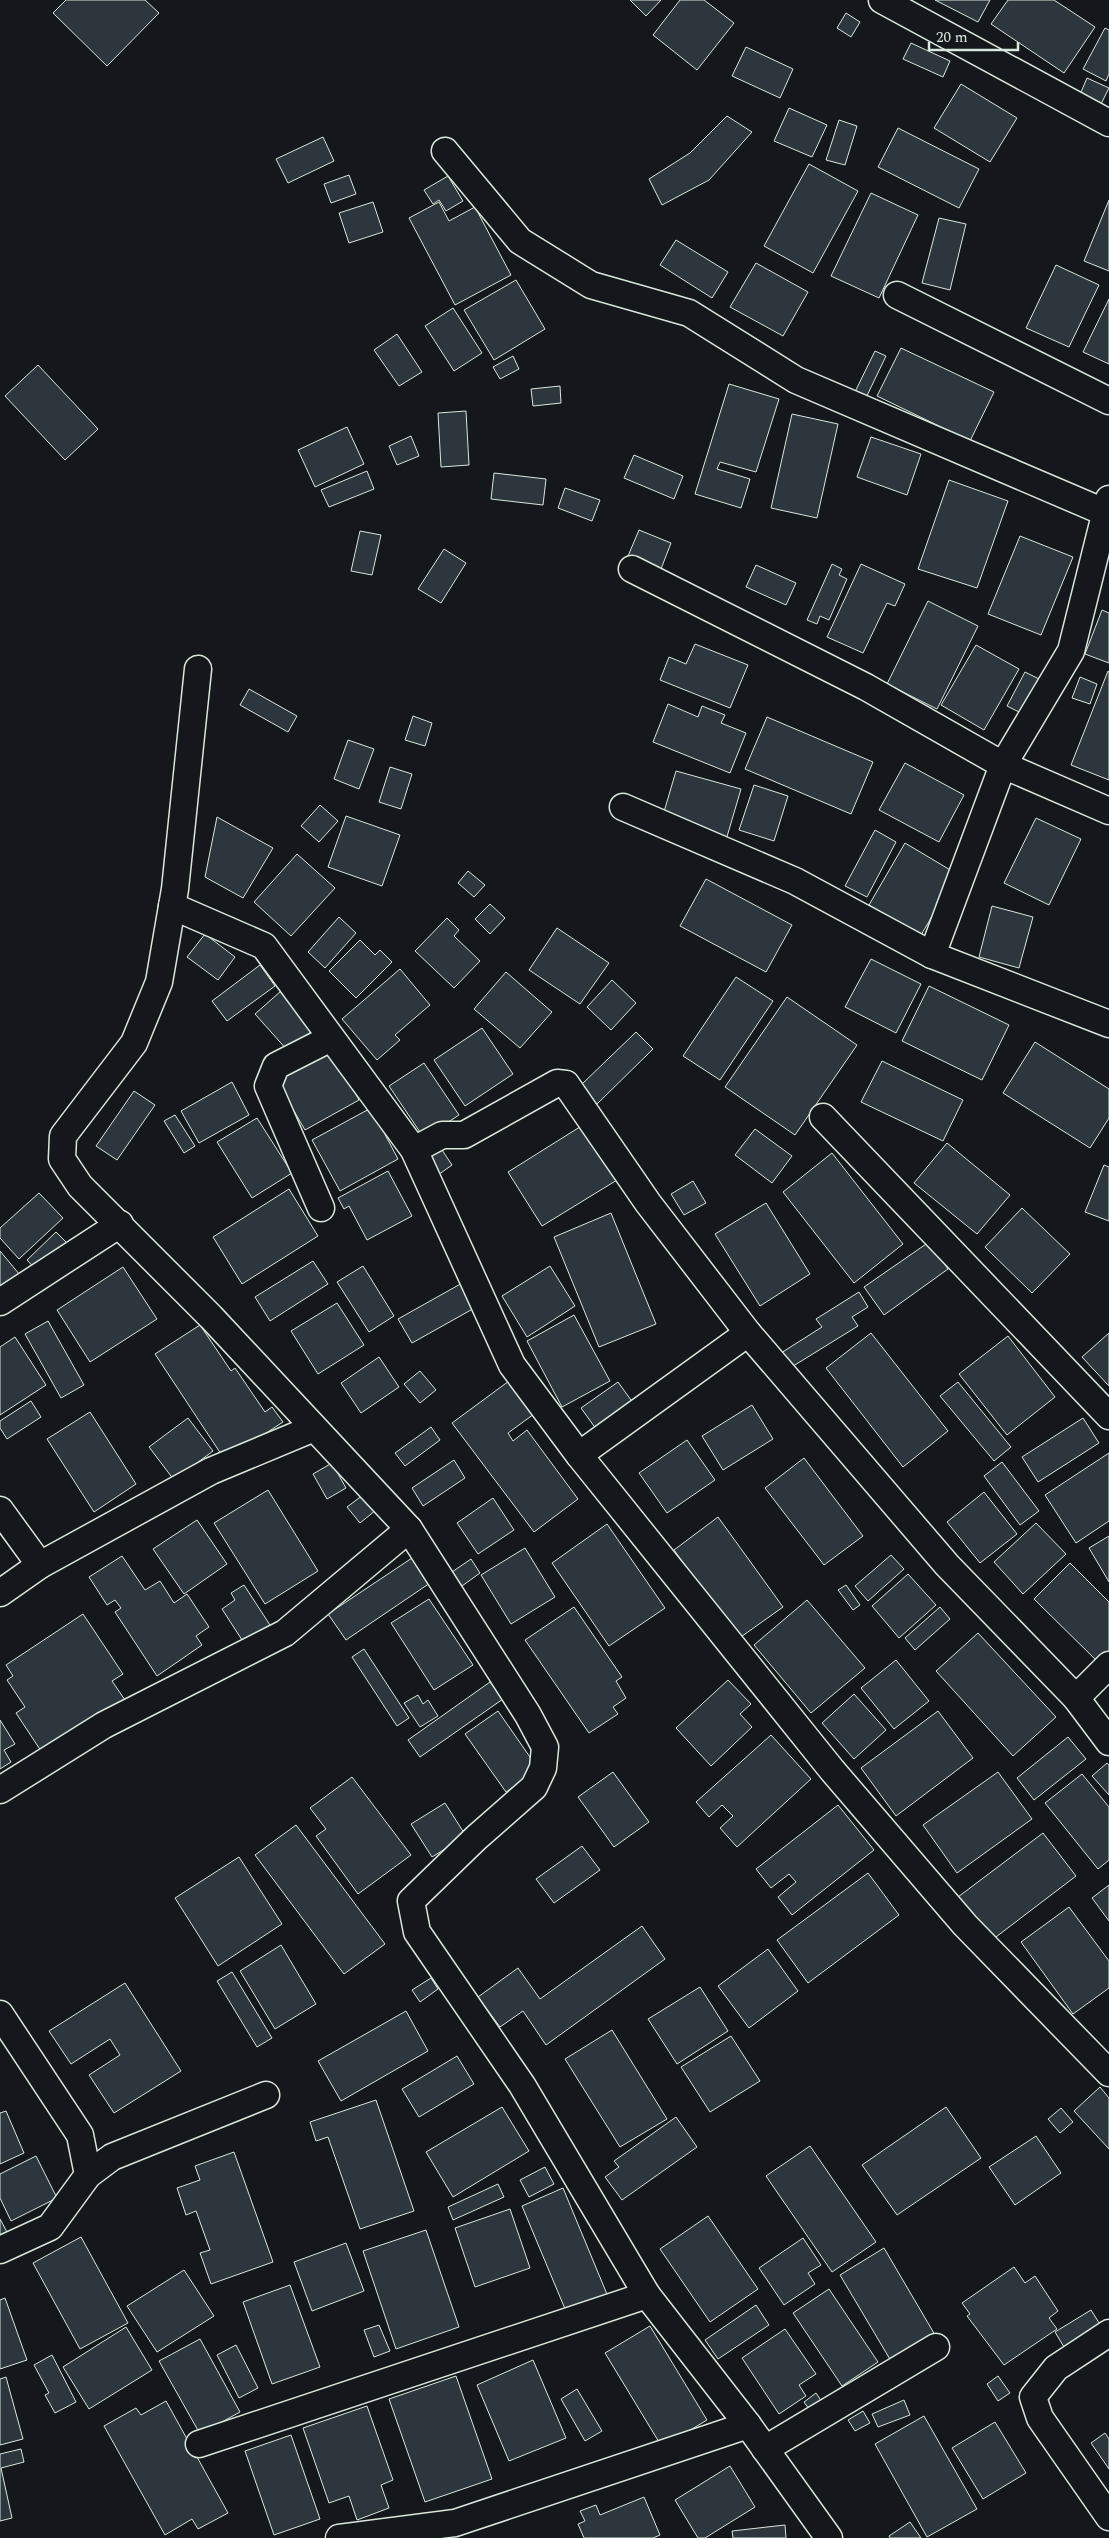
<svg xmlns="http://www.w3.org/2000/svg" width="1109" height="2538" font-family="Spectral,serif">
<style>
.building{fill:#2c363c;stroke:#d8e6dc}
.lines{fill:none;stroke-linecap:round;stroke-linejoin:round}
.street-casing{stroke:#d8e6dc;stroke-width:29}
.street{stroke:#14181c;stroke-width:26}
</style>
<rect width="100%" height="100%" fill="#14181c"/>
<g class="building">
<path d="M66,0H145L159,13L107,66L53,13Z"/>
<path d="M630,0H661L646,16Z"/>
<path d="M680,0H704L734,23L697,70L653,35Z"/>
<path d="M935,0H990L978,22Z"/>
<path d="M1008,0H1054L1095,27L1064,73L991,24Z"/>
<path d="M846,13L860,22L851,37L837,28Z"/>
<path d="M1105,28L1109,30V74L1106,81L1083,69Z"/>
<path d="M911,43L950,61L943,77L903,59Z"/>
<path d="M746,47L793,69L780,98L732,76Z"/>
<path d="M1087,78L1109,88L1100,106L1079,97Z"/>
<path d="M961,84L1017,118L990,162L934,128Z"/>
<path d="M789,108L827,125L812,157L774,141Z"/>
<path d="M727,116L752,132L709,180L662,205L649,179L690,153Z"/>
<path d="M839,120L857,126L845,165L826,160Z"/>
<path d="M898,128L979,169L959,208L878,167Z"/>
<path d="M323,137L334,161L288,183L276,159Z"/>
<path d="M809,164L858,191L813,273L764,246Z"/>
<path d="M349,175L356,194L331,203L324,184Z"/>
<path d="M448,176L463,201L446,211L439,200L433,204L424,190Z"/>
<path d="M871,193L918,215L879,298L831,276Z"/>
<path d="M1109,200V271L1084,261Z"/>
<path d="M373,202L383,232L349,243L339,213Z"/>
<path d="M439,202L449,221L475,207L511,275L455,305L409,218Z"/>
<path d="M939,218L966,224L950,290L922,283Z"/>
<path d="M676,240L728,272L712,298L660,265Z"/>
<path d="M756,263L808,292L783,336L730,307Z"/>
<path d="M1056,265L1099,285L1069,347L1026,328Z"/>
<path d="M516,280L545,329L494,360L464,310Z"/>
<path d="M1109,299V364L1083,352Z"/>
<path d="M453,308L482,353L454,371L425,326Z"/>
<path d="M397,334L422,372L399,386L374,350Z"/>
<path d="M901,348L994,392L970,441L877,396Z"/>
<path d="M875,351L886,356L863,404L852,398Z"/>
<path d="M513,356L519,369L500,379L493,367Z"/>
<path d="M38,365L98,429L65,460L5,396Z"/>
<path d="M729,384L779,399L756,472L720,462L717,469L750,479L741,508L695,494Z"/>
<path d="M560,386L561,403L533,406L531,389Z"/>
<path d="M466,411L469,465L441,467L438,413Z"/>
<path d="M792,414L838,424L817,518L771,508Z"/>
<path d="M347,427L364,464L315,487L298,450Z"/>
<path d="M411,436L419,456L397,465L389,446Z"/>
<path d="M871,437L921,454L907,495L857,477Z"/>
<path d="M634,455L683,476L674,499L624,478Z"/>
<path d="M367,471L374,489L329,507L321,490Z"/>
<path d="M494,473L546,479L543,505L491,499Z"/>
<path d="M949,480L1008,501L977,588L918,569Z"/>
<path d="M565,488L600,500L592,521L558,508Z"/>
<path d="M639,530L671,543L661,569L628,556Z"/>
<path d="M360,531L381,535L372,575L351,571Z"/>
<path d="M1020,536L1073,557L1041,635L988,614Z"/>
<path d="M444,549L466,563L441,603L418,589Z"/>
<path d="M832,564L842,569L839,575L847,579L829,620L820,616L817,624L807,620Z"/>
<path d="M861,564L905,584L895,606L887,603L863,653L827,637Z"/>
<path d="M756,565L796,583L786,605L746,587Z"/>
<path d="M928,601L978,626L937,709L887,684Z"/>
<path d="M1102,610L1109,613V663L1085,654Z"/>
<path d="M695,644L748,665L730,708L660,680L669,657L686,664Z"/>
<path d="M976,645L1019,669L984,730L941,705Z"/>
<path d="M1108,671L1109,672V780L1071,765Z"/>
<path d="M1025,672L1043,681L1025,715L1007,706Z"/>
<path d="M1080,677L1097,684L1090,704L1072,698Z"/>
<path d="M249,689L297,716L288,732L240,705Z"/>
<path d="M668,704L698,717L702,706L725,715L721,723L746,733L730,773L653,742Z"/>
<path d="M413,716L432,723L425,746L405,740Z"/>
<path d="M767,717L873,762L851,814L745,769Z"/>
<path d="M348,740L374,749L359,789L334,779Z"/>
<path d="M905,763L964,795L939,842L879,810Z"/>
<path d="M390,767L412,774L401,809L379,802Z"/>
<path d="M676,771L741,789L726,840L661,822Z"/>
<path d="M754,785L788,796L774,841L739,830Z"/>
<path d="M320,805L338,821L319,842L301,826Z"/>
<path d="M346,816L400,835L382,886L328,867Z"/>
<path d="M217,817L273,848L243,898L205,877Z"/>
<path d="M1036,818L1081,839L1049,905L1004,883Z"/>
<path d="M875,830L896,842L867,897L845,886Z"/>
<path d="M905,843L957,874L921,935L869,905Z"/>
<path d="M297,854L335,888L291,936L254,902Z"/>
<path d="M468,871L485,885L474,897L458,883Z"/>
<path d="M706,879L792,925L766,972L680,926Z"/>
<path d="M490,904L505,918L490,934L475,919Z"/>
<path d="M992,906L1033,917L1019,968L979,957Z"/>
<path d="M339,917L356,933L325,968L308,952Z"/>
<path d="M447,918L459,930L454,936L480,961L454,988L415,951Z"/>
<path d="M557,928L609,963L580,1004L529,970Z"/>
<path d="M205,934L235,957L218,980L187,957Z"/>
<path d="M360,940L375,955L380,950L392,962L356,998L329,971Z"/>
<path d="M871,959L921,984L896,1033L845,1007Z"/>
<path d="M260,965L275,986L227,1021L212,1001Z"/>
<path d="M400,969L430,1005L395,1035L400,1040L377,1060L342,1019Z"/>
<path d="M506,972L552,1012L520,1048L474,1009Z"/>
<path d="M736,977L773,1001L720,1080L683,1056Z"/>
<path d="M612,980L636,1003L611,1030L587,1007Z"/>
<path d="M929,986L1009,1025L982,1080L902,1041Z"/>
<path d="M281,991L314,1029L288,1051L255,1014Z"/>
<path d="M787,997L857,1045L795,1135L725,1087Z"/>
<path d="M482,1028L513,1074L465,1106L434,1060Z"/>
<path d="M636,1032L653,1049L597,1104L580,1086Z"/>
<path d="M1035,1042L1109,1089V1118L1090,1148L1003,1093Z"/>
<path d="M332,1049L359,1100L305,1130L276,1080Z"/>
<path d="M882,1061L963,1100L943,1141L861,1102Z"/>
<path d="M424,1063L459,1115L424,1138L389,1086Z"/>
<path d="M232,1082L249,1115L199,1143L181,1111Z"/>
<path d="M134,1091L155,1105L117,1160L96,1146Z"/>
<path d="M371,1108L398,1159L340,1191L312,1140Z"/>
<path d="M175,1115L195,1146L184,1153L164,1121Z"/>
<path d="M257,1118L292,1173L252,1198L217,1142Z"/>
<path d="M583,1125L617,1180L542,1226L508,1172Z"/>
<path d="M755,1129L792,1156L772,1183L735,1155Z"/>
<path d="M436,1141L452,1165L438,1175L422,1150Z"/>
<path d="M947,1143L1010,1195L977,1234L914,1183Z"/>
<path d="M832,1153L903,1244L854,1283L783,1192Z"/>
<path d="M1104,1165L1109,1167V1221L1085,1212Z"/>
<path d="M388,1171L412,1216L367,1240L349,1206L344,1209L338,1198Z"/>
<path d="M693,1181L706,1203L684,1215L671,1194Z"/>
<path d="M289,1189L318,1236L242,1284L213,1237Z"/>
<path d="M39,1193L63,1218L19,1259L0,1238V1228Z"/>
<path d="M766,1203L810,1274L760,1306L715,1234Z"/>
<path d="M1022,1208L1070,1254L1032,1293L985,1247Z"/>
<path d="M611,1213L656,1324L599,1347L554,1237Z"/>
<path d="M56,1232L69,1245L40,1274L27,1260Z"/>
<path d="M929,1242L948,1269L884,1315L864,1287Z"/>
<path d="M0,1251L20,1275L0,1292Z"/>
<path d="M313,1261L328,1284L270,1321L255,1297Z"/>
<path d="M363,1266L394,1316L369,1332L337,1282Z"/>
<path d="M550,1266L575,1306L527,1337L502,1296Z"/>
<path d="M123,1267L157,1319L90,1362L57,1310Z"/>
<path d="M464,1282L478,1306L412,1343L398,1319Z"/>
<path d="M859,1292L868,1307L852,1317L858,1326L790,1368L781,1353L822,1327L816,1319Z"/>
<path d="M337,1303L364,1345L318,1374L291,1331Z"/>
<path d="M574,1315L610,1381L562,1407L527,1341Z"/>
<path d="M48,1321L84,1385L61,1398L25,1334Z"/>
<path d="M200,1325L231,1371L235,1368L265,1412L272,1407L283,1422L225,1460L155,1354Z"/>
<path d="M871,1333L948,1431L903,1467L826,1368Z"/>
<path d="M1109,1333V1386L1082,1357Z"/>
<path d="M1008,1336L1055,1397L1007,1435L959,1374Z"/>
<path d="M15,1337L46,1385L0,1415V1347Z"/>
<path d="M379,1357L399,1387L361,1413L341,1383Z"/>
<path d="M420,1371L436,1390L420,1403L404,1384Z"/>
<path d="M509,1381L534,1414L508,1433L513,1441L527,1430L578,1499L534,1532L452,1423Z"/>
<path d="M618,1382L636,1407L599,1433L581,1408Z"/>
<path d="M958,1382L1011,1447L994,1461L940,1396Z"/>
<path d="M31,1401L41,1417L7,1439L0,1428V1421Z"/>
<path d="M752,1405L773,1439L723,1470L702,1436Z"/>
<path d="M90,1412L136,1484L94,1512L47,1439Z"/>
<path d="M188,1418L213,1451L174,1480L149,1447Z"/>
<path d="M1083,1418L1099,1443L1038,1482L1022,1457Z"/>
<path d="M431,1427L440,1440L405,1466L395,1453Z"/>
<path d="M687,1440L715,1480L667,1513L639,1473Z"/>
<path d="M1109,1453V1521L1076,1543L1045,1495Z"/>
<path d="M804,1458L863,1536L824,1565L765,1488Z"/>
<path d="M454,1460L465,1478L423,1506L412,1488Z"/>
<path d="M1002,1462L1039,1511L1020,1525L984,1476Z"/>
<path d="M332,1463L346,1488L327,1499L313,1474Z"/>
<path d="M268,1490L318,1571L265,1604L214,1523Z"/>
<path d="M984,1492L1017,1534L980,1563L947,1522Z"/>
<path d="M363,1495L376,1510L360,1523L347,1507Z"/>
<path d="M493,1498L514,1530L478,1554L457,1523Z"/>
<path d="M718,1517L783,1607L738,1639L674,1550Z"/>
<path d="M197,1520L227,1564L184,1594L153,1549Z"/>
<path d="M1036,1523L1066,1554L1023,1594L994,1562Z"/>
<path d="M607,1524L665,1608L609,1646L552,1563Z"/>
<path d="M1109,1536V1582L1089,1548Z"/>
<path d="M525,1548L555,1597L511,1624L481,1575Z"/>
<path d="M891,1555L904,1569L868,1601L855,1586Z"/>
<path d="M122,1556L145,1590L160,1581L174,1603L187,1594L209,1627L196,1636L202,1645L157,1676L115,1612L121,1608L115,1600L107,1605L89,1577Z"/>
<path d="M412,1558L430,1583L346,1640L328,1614Z"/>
<path d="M471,1559L480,1573L462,1586L452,1572Z"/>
<path d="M1070,1563L1109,1602V1657L1101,1665L1034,1599Z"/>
<path d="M908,1574L936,1605L899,1638L872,1606Z"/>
<path d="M244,1585L270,1625L244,1643L222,1609L235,1600L231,1593Z"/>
<path d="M846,1585L860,1605L853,1610L838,1590Z"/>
<path d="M429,1599L473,1665L434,1690L391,1623Z"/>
<path d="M807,1600L865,1668L811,1713L754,1645Z"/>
<path d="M574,1607L622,1677L616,1681L626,1698L613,1707L618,1714L589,1733L525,1640Z"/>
<path d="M940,1607L950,1619L915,1650L905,1638Z"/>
<path d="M83,1614L123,1674L112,1681L125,1700L43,1754L16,1713L25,1707L7,1680L13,1676L6,1665Z"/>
<path d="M978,1633L1056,1717L1013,1756L936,1671Z"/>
<path d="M364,1649L409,1718L397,1726L352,1657Z"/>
<path d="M896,1660L929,1701L894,1729L861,1688Z"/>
<path d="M728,1680L751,1704L740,1714L752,1727L711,1766L676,1728Z"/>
<path d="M490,1682L503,1699L420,1757L408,1740Z"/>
<path d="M854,1694L886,1730L854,1759L822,1723Z"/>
<path d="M418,1695L423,1704L428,1700L438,1716L420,1727L404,1703Z"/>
<path d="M498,1711L539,1770L506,1792L465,1734Z"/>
<path d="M938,1711L973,1758L896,1816L861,1768Z"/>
<path d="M0,1720L15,1744L4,1750L11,1762L0,1769Z"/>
<path d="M771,1735L811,1779L737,1847L720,1828L733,1816L722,1805L709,1817L696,1802Z"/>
<path d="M1068,1737L1086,1759L1034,1800L1017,1778Z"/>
<path d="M1107,1763L1109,1765V1795L1092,1776Z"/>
<path d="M613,1772L649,1822L614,1847L578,1797Z"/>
<path d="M998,1772L1032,1819L957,1873L923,1825Z"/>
<path d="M1082,1774L1109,1807V1860L1098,1869L1045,1803Z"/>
<path d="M352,1777L411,1855L358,1894L316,1836L326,1829L310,1808Z"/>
<path d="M445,1803L466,1836L432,1857L411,1824Z"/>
<path d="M838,1805L874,1850L792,1915L778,1897L796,1882L789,1874L771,1888L756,1869Z"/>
<path d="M296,1825L385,1944L344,1974L255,1855Z"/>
<path d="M1043,1833L1076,1876L992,1940L958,1897Z"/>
<path d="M582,1846L600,1870L554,1903L536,1879Z"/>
<path d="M239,1857L282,1924L218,1966L175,1898Z"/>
<path d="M868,1873L899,1915L808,1983L777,1940Z"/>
<path d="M1109,1885V1921L1092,1898Z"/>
<path d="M1069,1907L1109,1961V1988L1073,2014L1021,1942Z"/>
<path d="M642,1926L665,1959L546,2045L523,2011L500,2027L478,1997L518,1968L540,1999Z"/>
<path d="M281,1945L316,2004L275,2029L240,1971Z"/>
<path d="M768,1949L798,1991L749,2028L718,1986Z"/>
<path d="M232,1972L272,2038L257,2047L217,1981Z"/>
<path d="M431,1978L438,1989L420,2002L412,1990Z"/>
<path d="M125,1983L181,2071L114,2113L89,2075L120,2055L110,2039L71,2064L49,2031Z"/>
<path d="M700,1987L728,2031L677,2064L648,2019Z"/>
<path d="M406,2011L428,2051L341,2101L318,2061Z"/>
<path d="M612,2030L667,2119L620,2147L565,2059Z"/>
<path d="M731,2036L760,2081L710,2112L681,2067Z"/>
<path d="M457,2056L474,2084L419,2117L402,2089Z"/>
<path d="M1100,2087L1109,2098V2149L1074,2111Z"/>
<path d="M376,2100L414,2211L360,2229L328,2137L316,2141L310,2122Z"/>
<path d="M502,2107L529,2151L453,2197L426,2152Z"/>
<path d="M946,2107L981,2158L897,2215L862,2165Z"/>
<path d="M1061,2108L1073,2122L1060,2133L1048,2119Z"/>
<path d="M6,2111L24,2153L0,2164V2113Z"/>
<path d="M676,2117L697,2147L622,2200L605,2177L619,2167L614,2161Z"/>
<path d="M1036,2136L1061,2173L1015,2205L989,2167Z"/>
<path d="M810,2146L876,2242L832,2272L766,2176Z"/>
<path d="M234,2152L273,2262L211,2284L200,2253L210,2250L196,2211L186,2215L177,2188L200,2180L195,2166Z"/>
<path d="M36,2156L57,2198L11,2221L0,2198V2174Z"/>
<path d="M545,2167L554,2184L529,2197L520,2180Z"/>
<path d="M498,2184L504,2197L453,2220L448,2207Z"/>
<path d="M563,2188L609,2299L568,2316L522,2206Z"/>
<path d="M510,2209L530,2268L475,2287L455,2228Z"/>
<path d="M708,2216L758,2289L710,2322L660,2249Z"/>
<path d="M0,2219L7,2232L0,2236Z"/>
<path d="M426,2230L459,2327L396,2349L363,2251Z"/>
<path d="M81,2237L128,2323L80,2349L33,2263Z"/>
<path d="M803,2238L821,2265L808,2273L815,2284L784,2305L759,2268Z"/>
<path d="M346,2243L364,2291L312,2311L294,2262Z"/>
<path d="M884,2248L938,2340L894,2366L840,2275Z"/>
<path d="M1014,2267L1025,2283L1035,2276L1058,2311L1049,2318L1057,2329L1004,2365L967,2316L970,2314L962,2303Z"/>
<path d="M184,2270L214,2316L157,2352L127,2306Z"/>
<path d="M290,2285L320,2367L272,2384L243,2302Z"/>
<path d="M829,2289L878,2362L842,2386L793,2313Z"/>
<path d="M5,2298L27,2360L0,2369V2300Z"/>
<path d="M756,2305L769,2325L718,2359L705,2340Z"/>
<path d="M1091,2310L1101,2326L1064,2347L1055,2332Z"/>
<path d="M379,2325L390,2351L374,2357L364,2330Z"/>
<path d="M650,2326L707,2420L662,2447L605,2353Z"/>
<path d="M126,2327L152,2370L89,2409L63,2367Z"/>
<path d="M785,2329L816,2374L799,2385L806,2396L779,2414L742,2358Z"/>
<path d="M200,2339L240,2412L200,2434L159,2361Z"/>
<path d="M236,2345L258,2388L239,2398L217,2355Z"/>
<path d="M52,2355L76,2402L55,2413L45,2395L49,2393L34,2365Z"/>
<path d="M533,2360L566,2438L509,2461L477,2385Z"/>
<path d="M456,2376L492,2479L425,2502L389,2399Z"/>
<path d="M998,2376L1010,2393L998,2401L987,2384Z"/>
<path d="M6,2377L23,2439L0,2445V2379Z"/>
<path d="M577,2389L602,2431L585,2441L561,2399Z"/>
<path d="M816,2393L826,2408L814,2416L804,2402Z"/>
<path d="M904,2400L910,2415L878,2427L872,2414Z"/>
<path d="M166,2401L228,2513L198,2529L192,2519L165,2535L104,2426L136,2408L141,2415Z"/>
<path d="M367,2406L393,2480L381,2485L389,2508L357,2520L349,2496L329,2503L303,2428Z"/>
<path d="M863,2411L870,2423L855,2431L848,2420Z"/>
<path d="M924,2416L977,2509L927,2537L875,2444Z"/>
<path d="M995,2422L1026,2473L983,2499L952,2448Z"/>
<path d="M1105,2433L1109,2439V2469L1091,2443Z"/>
<path d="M291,2435L320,2519L274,2535L245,2451Z"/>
<path d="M21,2449L24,2462L1,2468L12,2518L0,2521V2454Z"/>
<path d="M730,2466L755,2507L705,2538H698L675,2500Z"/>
<path d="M644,2497L660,2535L653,2538H584L578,2524L585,2521L580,2511L596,2505L600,2515Z"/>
<path d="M910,2522L921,2538H890L889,2536Z"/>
<path d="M785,2525L786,2538H733L732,2531Z"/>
</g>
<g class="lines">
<g class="street-casing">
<g id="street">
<path d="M882,0L1109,123"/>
<path d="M445,151L520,241L591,285L689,313L796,380L1104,512"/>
<path d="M897,295L1109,401"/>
<path d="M632,569L866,687L1003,765L1109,811"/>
<path d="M198,669L175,889L159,982L134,1043L63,1136L62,1159L80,1186L211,1317L409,1529L528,1715L545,1747L543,1768L534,1787L476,1838L411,1901L417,1932L522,2085L647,2295L748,2425L829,2538"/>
<path d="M623,807L795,881L932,955L1109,1024"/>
<path d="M172,906L264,946L414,1150L512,1365L579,1455L832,1770L965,1925L1109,2073"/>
<path d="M932,955L1003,765L1071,651L1109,499"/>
<path d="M823,1117L1109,1416"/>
<path d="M414,1150L442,1135H464L557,1083L566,1084L648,1203L748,1333L947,1565L1076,1698L1109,1742"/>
<path d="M321,1208L268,1086L276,1066L331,1038"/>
<path d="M0,1302L120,1224"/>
<path d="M579,1455L748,1333"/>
<path d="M0,1510L40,1565"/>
<path d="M0,1593L40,1565L211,1471L314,1428"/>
<path d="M1076,1698L1109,1665"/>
<path d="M0,1790L104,1725L285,1633L409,1529"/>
<path d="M0,2014L80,2135L88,2175L50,2227L0,2250"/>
<path d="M88,2175L112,2157L266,2095"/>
<path d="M1109,2333L1056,2368L1033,2397L1040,2418L1109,2517"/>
<path d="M199,2444L647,2295"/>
<path d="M765,2449L936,2347"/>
<path d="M339,2538L455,2523L748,2425"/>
</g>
</g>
<use href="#street" class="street"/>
</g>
<path d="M929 42v8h89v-8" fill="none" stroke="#d8e6dc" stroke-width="2.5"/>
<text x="936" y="42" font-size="15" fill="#d8e6dc" stroke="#14181c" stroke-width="4" paint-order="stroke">20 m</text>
</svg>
